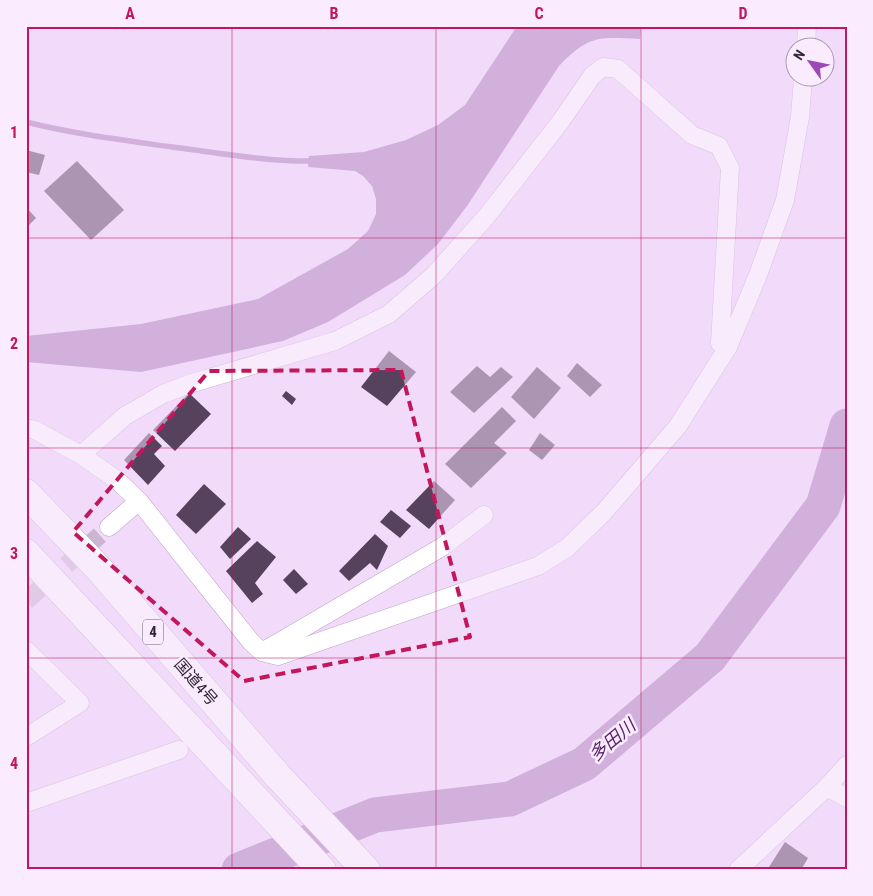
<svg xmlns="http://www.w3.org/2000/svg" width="873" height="896" font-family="'Roboto Condensed','Noto Sans JP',sans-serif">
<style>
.water{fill:#a97eb6}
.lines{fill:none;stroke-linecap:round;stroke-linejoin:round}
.stream{stroke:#a97eb6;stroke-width:5.5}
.river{stroke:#a97eb6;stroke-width:35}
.building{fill:#56425d}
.minor-tunnel{stroke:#cbb6d2;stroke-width:18;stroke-dasharray:18 9;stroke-linecap:butt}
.minor-casing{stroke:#bda6c4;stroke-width:19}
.trunk-casing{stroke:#bda6c4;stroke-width:29}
.minor{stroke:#fff;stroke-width:18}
.trunk{stroke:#fff;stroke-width:28}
.marked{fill:none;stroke:#c2185b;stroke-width:4;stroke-dasharray:10 6;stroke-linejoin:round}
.grid{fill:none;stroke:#c2185b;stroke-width:1;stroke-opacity:0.55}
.labels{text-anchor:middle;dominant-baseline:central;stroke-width:5;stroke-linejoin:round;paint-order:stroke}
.shield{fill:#faebfe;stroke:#6d6271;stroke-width:1}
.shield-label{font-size:15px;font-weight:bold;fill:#312834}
.street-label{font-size:16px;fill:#312834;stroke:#faebfe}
.water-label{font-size:18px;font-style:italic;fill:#5a256a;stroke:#faebfe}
.neatline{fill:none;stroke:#c2185b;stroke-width:2}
.grid-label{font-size:16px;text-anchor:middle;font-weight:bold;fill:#c2185b}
</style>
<rect width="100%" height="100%" fill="#f2dafa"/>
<path class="water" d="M517,26H641L640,39C598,37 589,35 559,66L467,206L438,244L405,275L328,322L283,341L141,372L26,362V336L141,324L258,299L348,249L368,231L376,214V199L372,186L363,176L355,171L308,167L309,156L364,152L406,140L438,125L465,105Z"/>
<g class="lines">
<path class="stream" d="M26,122C74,134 123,140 172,147C220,153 268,162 316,161"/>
<path class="river" d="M239,870L375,815L510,799L584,764L710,657L823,506L847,426"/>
</g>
<g class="building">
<path d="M26,150L45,155L39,175L26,172Z"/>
<path d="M77,161L124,210L91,240L44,191Z"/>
<path d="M26,207L36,218L26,228Z"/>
<path d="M389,351L416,372L387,406L361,387Z"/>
<path d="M577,363L602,385L590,397L567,376Z"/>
<path d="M477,366L490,377L501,367L513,377L474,413L450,392Z"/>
<path d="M537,367L561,388L534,419L511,397Z"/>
<path d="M286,391L296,399L292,405L282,396Z"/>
<path d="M189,393L211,414L175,451L153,430Z"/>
<path d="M502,407L516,421L494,443L507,453L471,488L445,464Z"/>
<path d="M149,433L162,446L154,454L165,466L148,485L124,460Z"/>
<path d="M540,433L555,445L542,460L529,450Z"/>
<path d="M434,481L455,500L429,529L406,510Z"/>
<path d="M204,484L226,504L196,534L176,515Z"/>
<path d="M391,510L411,526L400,538L380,522Z"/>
<path d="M238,527L251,539L230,559L220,547Z"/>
<path d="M375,534L388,546L377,570L370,563L349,581L339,571Z"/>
<path d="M257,541L276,557L255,583L263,594L252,603L226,571Z"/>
<path d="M294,569L308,584L296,594L283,580Z"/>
<path d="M785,842L808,858L801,870H767Z"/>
</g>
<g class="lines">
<path class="minor-tunnel" d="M26,601L109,527"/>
<g class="minor-casing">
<g id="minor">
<path d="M806,48L807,26"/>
<path d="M26,428L35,430L81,455L117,480L139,501L251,642L262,652L278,656L538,566L567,548L604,512L678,426L728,347L758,275L785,200L800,117L803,78"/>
<path d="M81,455L125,416L163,394L189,384L335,341L389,314L434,275L486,217L561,121L592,76L603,67L618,69L692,135L719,146L730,168L720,343L728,347"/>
<path d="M109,527L139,501"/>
<path d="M26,650L80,703L26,737"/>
<path d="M262,652L442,547L484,515"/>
<path d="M827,787L847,798"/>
<path d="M26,803L179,750"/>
<path d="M738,870L827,787L847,765"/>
</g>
</g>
<g class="trunk-casing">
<g id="trunk">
<path d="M26,493L101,571L277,775L366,870"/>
<path d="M26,553L322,870"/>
</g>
</g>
<use href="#minor" class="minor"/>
<use href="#trunk" class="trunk"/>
</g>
<path d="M0 0H873V896H0ZM401,370L470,637L244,681L73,532L209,371Z" fill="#f2dafa" fill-opacity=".55" fill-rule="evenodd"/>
<path class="marked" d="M401,370L470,637L244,681L73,532L209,371Z"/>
<path class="grid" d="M232,26V870M436,26V870M641,26V870M26,238H847M26,448H847M26,658H847"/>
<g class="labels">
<rect class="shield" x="143" y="619.5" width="20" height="25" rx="4"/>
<g class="shield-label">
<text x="153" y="632">4</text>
</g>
<g class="street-label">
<text transform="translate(196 682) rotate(49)">国道4号</text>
</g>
<g class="water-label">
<text transform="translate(612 740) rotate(-40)">多田川</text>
</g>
</g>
<rect width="873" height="896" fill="none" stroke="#faebfe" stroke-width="55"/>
<g transform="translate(810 62) rotate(303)"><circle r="24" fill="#faebfe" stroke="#aa9dad"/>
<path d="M0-4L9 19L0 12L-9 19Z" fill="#9d48b6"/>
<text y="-8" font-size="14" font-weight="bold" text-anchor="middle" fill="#312834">N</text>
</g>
<rect x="28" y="28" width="818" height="840" class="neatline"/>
<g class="grid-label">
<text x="130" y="19">A</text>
<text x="334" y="19">B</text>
<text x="539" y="19">C</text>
<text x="743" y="19">D</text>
<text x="14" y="138">1</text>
<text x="14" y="349">2</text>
<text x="14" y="559">3</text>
<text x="14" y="769">4</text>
</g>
</svg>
